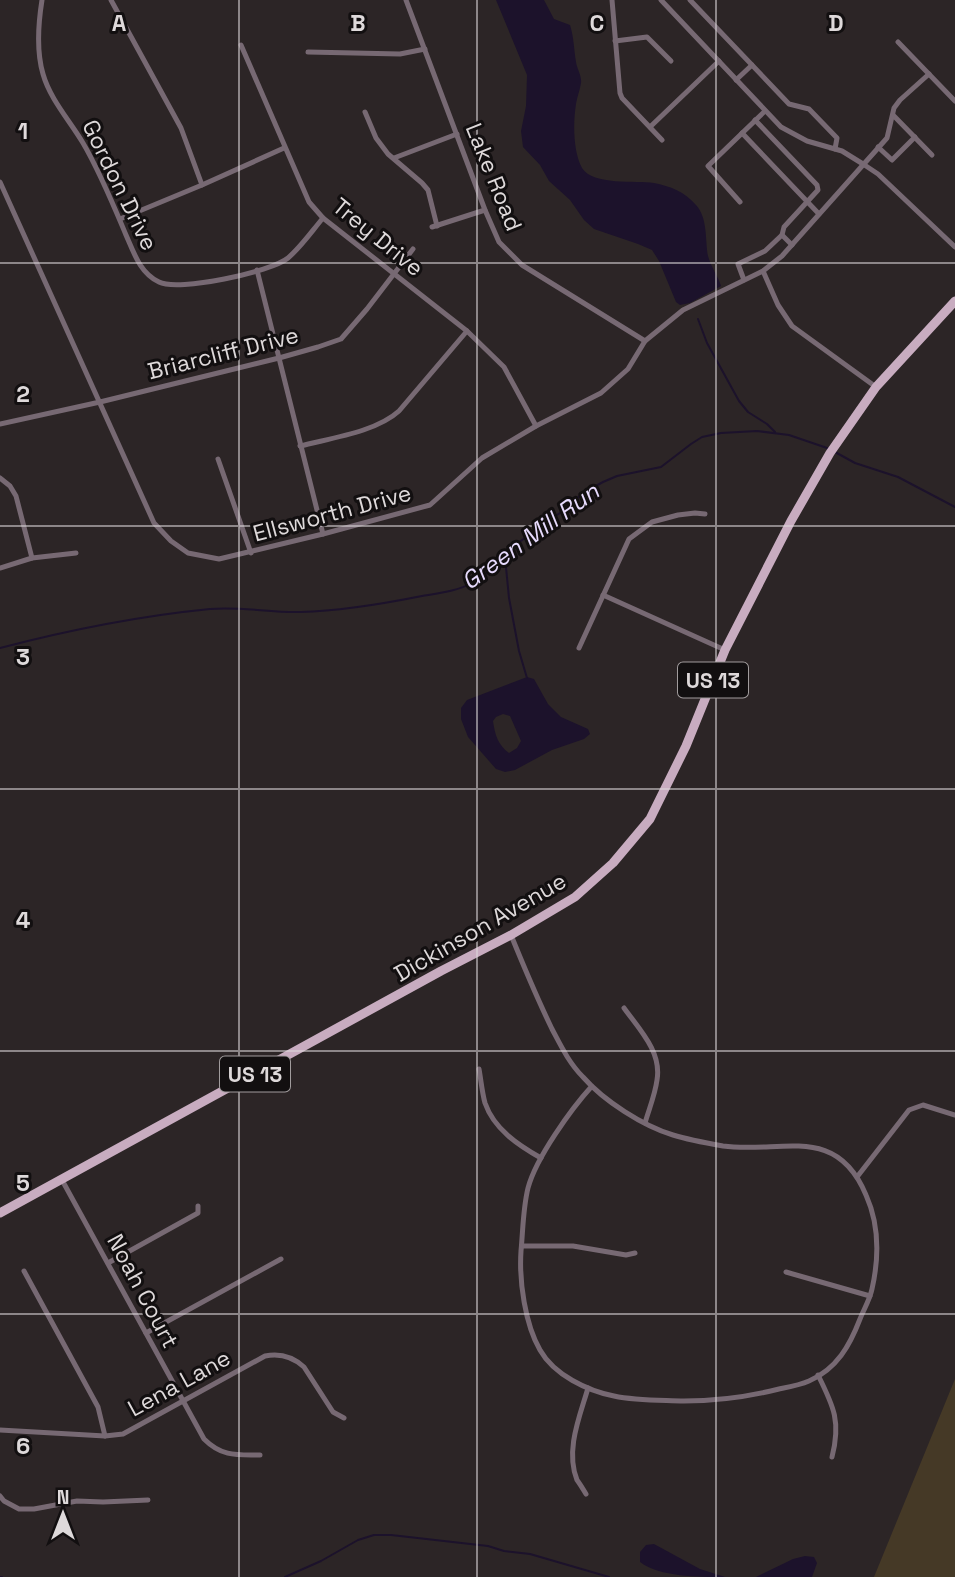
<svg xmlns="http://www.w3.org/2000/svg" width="955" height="1577" font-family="'Space Grotesk',sans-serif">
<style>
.green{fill:#453926}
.water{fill:#1c122b;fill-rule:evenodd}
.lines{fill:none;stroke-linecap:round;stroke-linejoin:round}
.stream{stroke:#1c122b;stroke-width:2}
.street{stroke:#776973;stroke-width:5}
.primary{stroke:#c8acc0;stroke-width:9}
.grid{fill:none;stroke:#ded9da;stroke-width:2;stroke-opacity:0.55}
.labels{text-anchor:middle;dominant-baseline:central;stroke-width:6;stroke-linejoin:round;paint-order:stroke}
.shield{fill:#120f10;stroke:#a19c9d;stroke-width:2}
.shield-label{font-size:21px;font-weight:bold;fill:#ded9da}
.street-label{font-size:23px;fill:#ded9da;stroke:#120f10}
.water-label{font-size:24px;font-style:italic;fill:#e7dbfd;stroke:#120f10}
.grid-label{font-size:23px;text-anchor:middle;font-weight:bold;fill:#ded9da;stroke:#120f10;stroke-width:6;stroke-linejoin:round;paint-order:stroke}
</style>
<rect width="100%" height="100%" fill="#2c2526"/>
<path class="green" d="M955,1379V1577H874Z"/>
<g class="water">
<path d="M496,0H544L554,19L570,25C574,38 574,50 576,62C577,69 582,76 581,83C580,90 577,97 576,104C573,123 573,151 582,168C593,186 636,180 654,183C670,186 685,192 696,205C708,218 705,240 708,256C711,267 718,276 721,286L690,303L680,305L676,302L659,261L652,250L638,244L594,229L584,220L570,200L549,181L540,165L523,147L521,131L526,106L527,75Z"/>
<path d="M527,677L534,679L548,704L561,717L588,729L590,734L584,739L552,750L515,770L505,772L496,769L468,737L461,719V708L467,700ZM503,714L510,716L521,741L517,748L509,753C498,745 495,735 493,721L496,717Z"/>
<path d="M654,1544L700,1569L725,1577C698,1577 660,1577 640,1562V1552L646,1545Z"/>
<path d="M805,1556L814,1557L817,1563L812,1577H756L793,1559Z"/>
</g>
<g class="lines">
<g class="stream">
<path d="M698,319L707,343L739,401L748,412L767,424L775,432"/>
<path d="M835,452L855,463L898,477L955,507"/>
<path d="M505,557L509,598L519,651L527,678"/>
<path d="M0,648C69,630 139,616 210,609C240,606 271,613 301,612C342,611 382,604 422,596C440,593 458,591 474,582C486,575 501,562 509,550L546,522L560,513L583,493L603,482L617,476L661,467L691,444L702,437L721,433L757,431L789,435L830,449"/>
<path d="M0,1577H2"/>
<path d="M285,1577L321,1561L358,1540L374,1535H391L488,1546L504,1551L530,1554L609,1577"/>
</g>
<g class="street">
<path d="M42,0C38,25 36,50 43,74C50,99 70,121 83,143C100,172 113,204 126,235C134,253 140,273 159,282C178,292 271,272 288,258C301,247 312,231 323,218"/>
<path d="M111,0L181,128L202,185"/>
<path d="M406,0L485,210L499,242L522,265L645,341"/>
<path d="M612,0L620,93L622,98L662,140"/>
<path d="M661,0L781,127L807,141L842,151L863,164L878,174L955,247"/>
<path d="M690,0L789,104L809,109L837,138L835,149"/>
<path d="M615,41L647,37L671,61"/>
<path d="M898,42L955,101"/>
<path d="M241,45L309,202L323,218L467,331L504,367L536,426"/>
<path d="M308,52L400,54L425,49"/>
<path d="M736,80L752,65"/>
<path d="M365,112L376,138L388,154L422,183L428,190L437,226"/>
<path d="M893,115L932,155"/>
<path d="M755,120L817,185L818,190L784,227L782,235"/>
<path d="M650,127L719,61"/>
<path d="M742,133L819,214"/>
<path d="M878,147L892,160L915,137"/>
<path d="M394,158L457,134"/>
<path d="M0,182L154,523L171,541L188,553L219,559L323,534L430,505L482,458L536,426L601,393L628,369L645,341L683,310L763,271L782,256L887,138L894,108L900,100L929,74"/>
<path d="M740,202L708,166L765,111"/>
<path d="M120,219L202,185L284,148"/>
<path d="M432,227L485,210"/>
<path d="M257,270L323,534"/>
<path d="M763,271L778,305L792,326L876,387"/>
<path d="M744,280L738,264L765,251L782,235L792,245"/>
<path d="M0,424L100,402L279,358L318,347L341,339L367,309L413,249"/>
<path d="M300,446C331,438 376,432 399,411L467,331"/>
<path d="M218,459L251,553"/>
<path d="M0,478L10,486L16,496L32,558"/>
<path d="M0,568L32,558L76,553"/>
<path d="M603,595L725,650"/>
<path d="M579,648L629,539L652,522L678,515L695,513L705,514"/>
<path d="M511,935C524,967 537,998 552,1029C561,1046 569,1063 583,1077C604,1101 643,1126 673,1135C689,1140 706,1143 723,1146C781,1154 836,1123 866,1195C879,1224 879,1258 872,1289C870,1299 864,1309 860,1319C850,1345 837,1369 809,1381C800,1385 789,1387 779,1389C747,1397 717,1401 684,1401C661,1400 637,1401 614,1396C588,1391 554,1375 540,1350C525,1324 519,1281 521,1251C523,1230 523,1208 528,1188C536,1158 571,1109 592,1086"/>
<path d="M624,1008C639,1029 662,1052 657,1080C655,1095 649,1109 645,1123"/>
<path d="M479,1069C481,1080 482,1092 485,1103C494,1129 518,1145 541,1158"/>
<path d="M857,1177L909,1110L923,1105L955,1115"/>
<path d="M62,1180L204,1439C222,1457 237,1455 260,1455"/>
<path d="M522,1246H573L626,1255L635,1253"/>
<path d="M108,1263L198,1213V1206"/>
<path d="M24,1271L98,1407L105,1436"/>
<path d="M786,1272L870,1296"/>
<path d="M146,1333L281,1259"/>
<path d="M818,1375C834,1407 841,1422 832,1457"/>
<path d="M0,1430L105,1436L123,1434L265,1356C280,1353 292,1356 304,1367L333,1412L344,1418"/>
<path d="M586,1494C583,1489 580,1484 577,1480C565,1450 580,1416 588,1388"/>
<path d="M0,1496L4,1501L19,1509H34L77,1501L103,1502L148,1500"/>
</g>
<path class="primary" d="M0,1213L441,971L511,935L575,897L613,863L650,819L686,746L725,650L791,521L830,453L876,387L955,301"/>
</g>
<path class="grid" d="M239,0V1577M477,0V1577M716,0V1577M0,263H955M0,526H955M0,789H955M0,1051H955M0,1314H955"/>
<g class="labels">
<g class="shield">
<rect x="678" y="662.5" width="70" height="35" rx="5"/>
<rect x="220" y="1056.5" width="70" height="35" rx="5"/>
</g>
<g class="shield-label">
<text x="713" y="680">US 13</text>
<text x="255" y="1074">US 13</text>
</g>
<g class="street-label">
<text transform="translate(494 177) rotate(68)">Lake Road</text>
<text transform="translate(120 185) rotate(64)">Gordon Drive</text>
<text transform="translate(378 237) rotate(39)">Trey Drive</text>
<text transform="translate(223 353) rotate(-14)">Briarcliff Drive</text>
<text transform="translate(332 513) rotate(-15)">Ellsworth Drive</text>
<text transform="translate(480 927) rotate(-30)">Dickinson Avenue</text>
<text transform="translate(143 1291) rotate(62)">Noah Court</text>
<text transform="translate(179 1383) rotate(-29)">Lena Lane</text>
</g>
<g class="water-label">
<text transform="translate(530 536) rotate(-36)">Green Mill Run</text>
</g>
</g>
<g class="grid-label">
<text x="119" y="31">A</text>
<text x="358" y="31">B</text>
<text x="597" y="31">C</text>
<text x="836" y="31">D</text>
<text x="23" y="139">1</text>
<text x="23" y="402">2</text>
<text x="23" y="665">3</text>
<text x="23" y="928">4</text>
<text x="23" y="1191">5</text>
<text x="23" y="1454">6</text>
</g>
<g transform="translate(63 1514)" stroke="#120f10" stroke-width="5" paint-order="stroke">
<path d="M0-5L12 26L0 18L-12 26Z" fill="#ded9da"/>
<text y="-10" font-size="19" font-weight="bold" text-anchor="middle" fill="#ded9da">N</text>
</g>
</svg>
